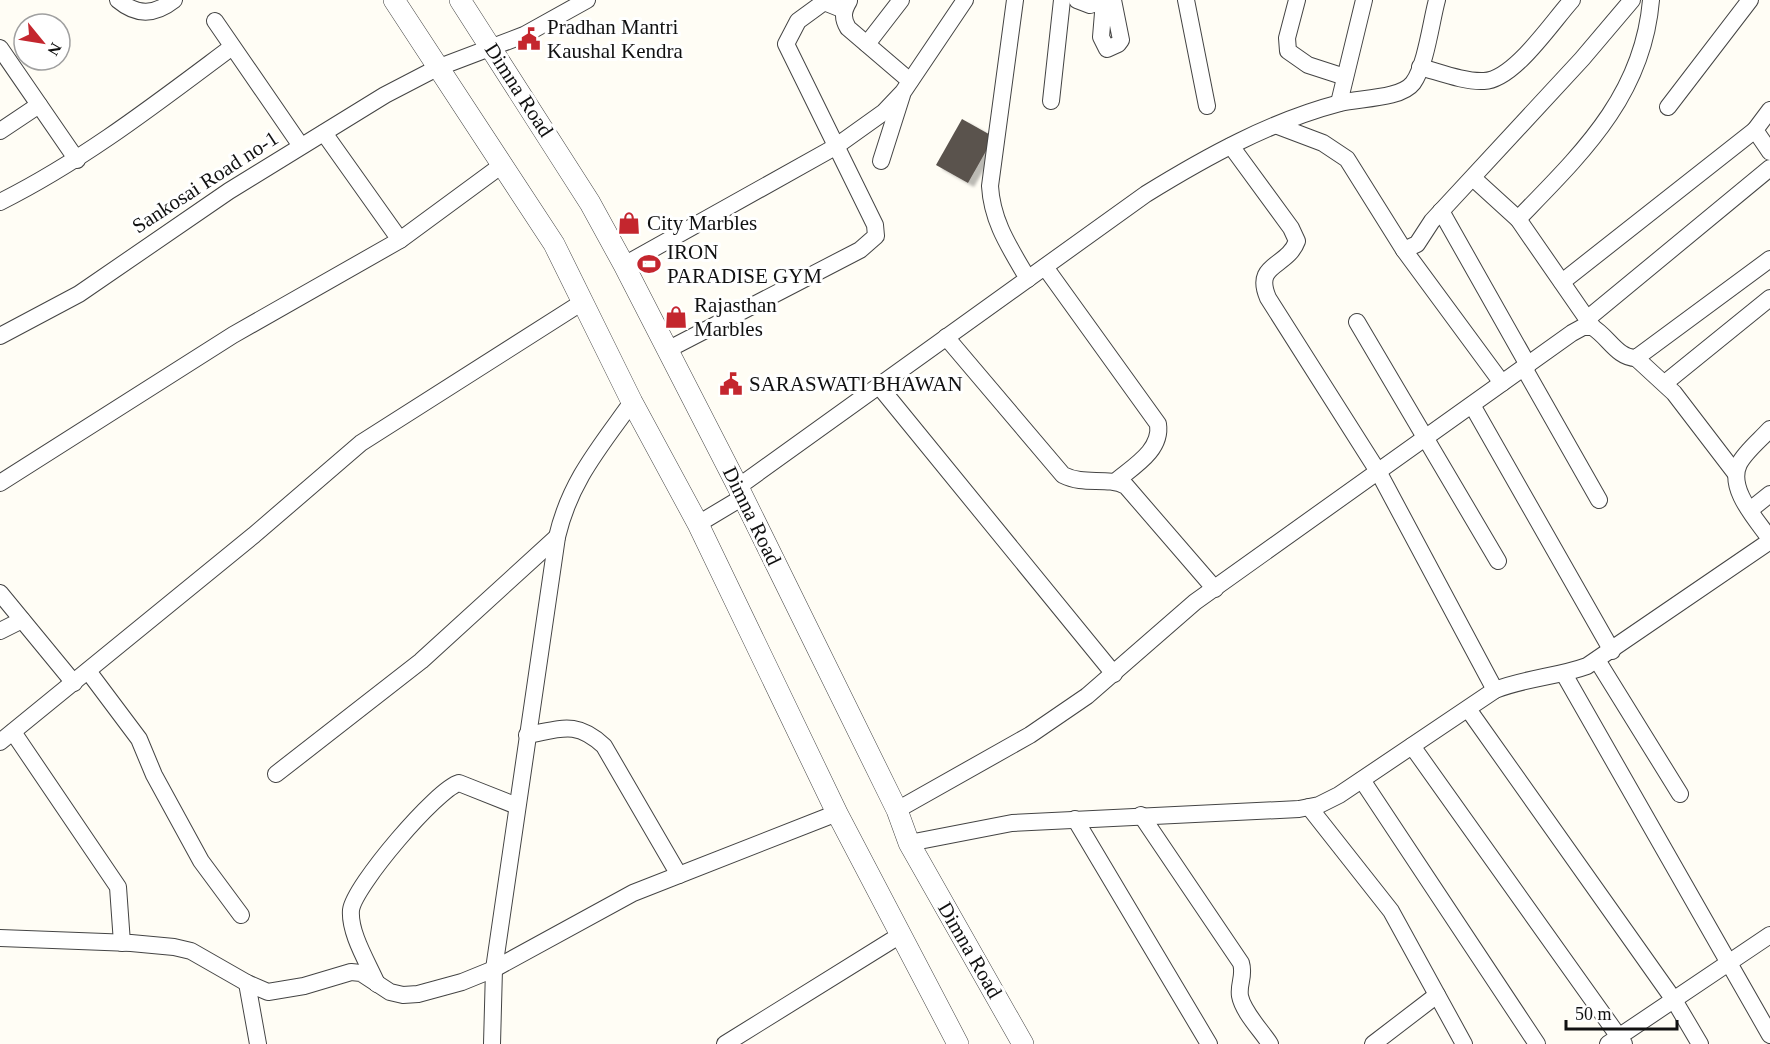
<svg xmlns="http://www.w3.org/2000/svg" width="1770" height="1044" font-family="'Times New Roman',serif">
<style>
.building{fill:#5a524d;filter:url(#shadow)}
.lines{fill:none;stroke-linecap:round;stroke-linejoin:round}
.minor-casing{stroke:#444;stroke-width:18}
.tertiary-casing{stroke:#444;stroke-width:22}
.minor{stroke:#fff;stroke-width:16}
.tertiary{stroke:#fff;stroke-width:21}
.labels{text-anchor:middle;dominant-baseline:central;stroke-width:6;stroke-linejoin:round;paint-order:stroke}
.poi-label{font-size:21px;fill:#111;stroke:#fff;text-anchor:start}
.street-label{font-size:21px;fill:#111;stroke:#fff}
</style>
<defs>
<filter id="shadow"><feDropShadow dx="6" dy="4" stdDeviation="1.5" flood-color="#0004"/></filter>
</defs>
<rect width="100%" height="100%" fill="#fffdf5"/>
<path class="building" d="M962,119L994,137L968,183L936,165Z"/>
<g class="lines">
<g class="minor-casing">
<g id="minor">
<path d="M118,0C137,16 155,15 174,0"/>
<path d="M1015,0L990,186C992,222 1010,248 1028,279"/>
<path d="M1077,0L1090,5L1106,0"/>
<path d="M1186,0L1207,106"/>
<path d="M1297,0L1287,38L1288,51L1308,65L1345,77"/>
<path d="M849,1C843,11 842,18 848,28L910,81"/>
<path d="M1104,1L1101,37L1107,49L1118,44L1121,40L1113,0"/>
<path d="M215,21L301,146"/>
<path d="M867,44L901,0"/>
<path d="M0,48L77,160"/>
<path d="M1420,67C1439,72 1464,82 1484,81C1514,80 1552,22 1572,0"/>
<path d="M1051,101L1062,0"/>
<path d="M1339,103L1364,0"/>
<path d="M1668,107L1750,0"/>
<path d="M1770,110L1755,130L1770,152"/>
<path d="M1278,126L1323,143L1347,159L1404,250"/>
<path d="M0,131L39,105"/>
<path d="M324,133L400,240"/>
<path d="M1231,146L1291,228L1297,241C1287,268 1253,263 1268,298L1379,473L1495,690"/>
<path d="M881,161L902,95"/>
<path d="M1473,178L1518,219L1592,326"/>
<path d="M0,202C84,160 157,103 232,47"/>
<path d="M1441,211L1528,365"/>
<path d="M1518,219C1581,154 1643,96 1651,0"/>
<path d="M624,265L835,147L884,112L903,92L965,0"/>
<path d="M1045,267L1158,424C1162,450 1134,466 1116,481"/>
<path d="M1562,282L1755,130"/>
<path d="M1587,319L1770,168"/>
<path d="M1357,322L1498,561"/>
<path d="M0,336L79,294L229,191L385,95L437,68L524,35L587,0"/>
<path d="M946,337L1063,475C1085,486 1106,476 1126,486L1215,589"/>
<path d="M669,349L860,250L876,236L875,225L786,44L798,21L824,2L844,10"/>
<path d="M1636,358L1674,393L1736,474"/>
<path d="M1524,368L1599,500"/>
<path d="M1502,383L1404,250L1417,244L1432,221L1582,59L1632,0"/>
<path d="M1665,383L1770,298"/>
<path d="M879,386L1114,674"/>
<path d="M1472,405L1612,651"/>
<path d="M1770,429C1760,440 1745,452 1739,464C1727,489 1757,520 1770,539"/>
<path d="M0,483L233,335L400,240L502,165"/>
<path d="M738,487L1146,194C1206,157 1271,121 1340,103C1359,98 1401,99 1413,83C1426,65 1431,22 1437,0"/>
<path d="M1750,510L1770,494"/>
<path d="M698,524L743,497"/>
<path d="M0,593L74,683"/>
<path d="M0,631L22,620"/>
<path d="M1597,660L1680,794"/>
<path d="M88,671L139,739L154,775L201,861L241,915"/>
<path d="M1564,674L1770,1035"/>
<path d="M1468,709L1674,1000L1700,1044"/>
<path d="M13,732L118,887L122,943"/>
<path d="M527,735C561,729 576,720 604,746L679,875"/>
<path d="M0,742L254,535L361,443L581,303"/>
<path d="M1412,746L1624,1044"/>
<path d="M276,774L421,661L557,537"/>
<path d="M1362,780L1537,1044"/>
<path d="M1309,807L1391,911L1464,1044"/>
<path d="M897,810L1030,735L1087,696L1195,602L1572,333L1583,327H1592C1608,336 1617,358 1636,358L1770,259"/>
<path d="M1141,815L1241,963C1245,976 1238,984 1240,996C1243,1012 1261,1030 1270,1044"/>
<path d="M1075,819L1209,1044"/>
<path d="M909,843L1012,823L1299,809L1319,805L1339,795L1495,690C1525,678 1557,677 1587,666L1770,541"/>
<path d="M0,938L131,943L174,947L191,951L247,983L268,992L304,986L351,972L361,973L390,992L403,995L418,994L462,982L494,969L633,893L837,813"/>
<path d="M247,983L258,1044"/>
<path d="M377,984C368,963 349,933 351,910C354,886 437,789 459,783L517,806"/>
<path d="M492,1044L494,969L557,537C570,481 600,447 632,402"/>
<path d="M725,1044L902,934"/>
<path d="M1373,1044L1437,995"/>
<path d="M1608,1044L1770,935"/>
</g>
</g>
<g class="tertiary-casing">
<g id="tertiary">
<path d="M394,0L554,244L632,402L698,524L837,813L958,1044"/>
<path d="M460,0L590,203L624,265L738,487L897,810L909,843L1023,1044"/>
</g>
</g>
<use href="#minor" class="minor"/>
<use href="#tertiary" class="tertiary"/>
</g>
<defs>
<g id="civic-bare" transform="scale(1.8)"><path d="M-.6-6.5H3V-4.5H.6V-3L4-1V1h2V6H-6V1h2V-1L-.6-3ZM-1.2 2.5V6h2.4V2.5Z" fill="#c4262e" stroke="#fff" stroke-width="2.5" paint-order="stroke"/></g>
<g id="shop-bare" transform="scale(1.8)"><path d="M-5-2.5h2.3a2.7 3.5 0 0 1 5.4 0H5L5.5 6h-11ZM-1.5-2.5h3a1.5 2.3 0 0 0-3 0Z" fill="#c4262e" stroke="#fff" stroke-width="2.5" paint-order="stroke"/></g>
<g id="stadium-bare" transform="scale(1.8)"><path d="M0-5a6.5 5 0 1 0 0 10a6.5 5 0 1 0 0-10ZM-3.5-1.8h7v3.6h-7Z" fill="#c4262e" stroke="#fff" stroke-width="2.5" paint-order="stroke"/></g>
</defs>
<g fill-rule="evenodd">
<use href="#civic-bare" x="529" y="39"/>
<use href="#shop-bare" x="629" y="223"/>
<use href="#stadium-bare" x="649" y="264"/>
<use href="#shop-bare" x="676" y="317"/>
<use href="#civic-bare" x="731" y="384"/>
</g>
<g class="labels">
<g class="poi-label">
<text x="547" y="27">Pradhan Mantri<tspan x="547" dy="24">Kaushal Kendra</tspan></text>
<text x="647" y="223">City Marbles</text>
<text x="667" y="252">IRON<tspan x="667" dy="24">PARADISE GYM</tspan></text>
<text x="694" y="305">Rajasthan<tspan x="694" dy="24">Marbles</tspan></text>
<text x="749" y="384">SARASWATI BHAWAN</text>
</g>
<g class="street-label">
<text transform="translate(519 90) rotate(57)">Dimna Road</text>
<text transform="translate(205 182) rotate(-33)">Sankosai Road no-1</text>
<text transform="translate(752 516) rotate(64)">Dimna Road</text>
<text transform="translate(970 950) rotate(60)">Dimna Road</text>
</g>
</g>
<g transform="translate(42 42) rotate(120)"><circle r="28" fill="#ffffff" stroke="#a0a0a0" stroke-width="1.5"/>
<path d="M0-4.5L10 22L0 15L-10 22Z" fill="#c4262e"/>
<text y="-9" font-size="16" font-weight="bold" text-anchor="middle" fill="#111111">N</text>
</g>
<path d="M1566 1020v9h111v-9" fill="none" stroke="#111111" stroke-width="3"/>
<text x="1575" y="1020" font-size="18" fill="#111111" stroke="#ffffff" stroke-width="4.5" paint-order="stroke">50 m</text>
</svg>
